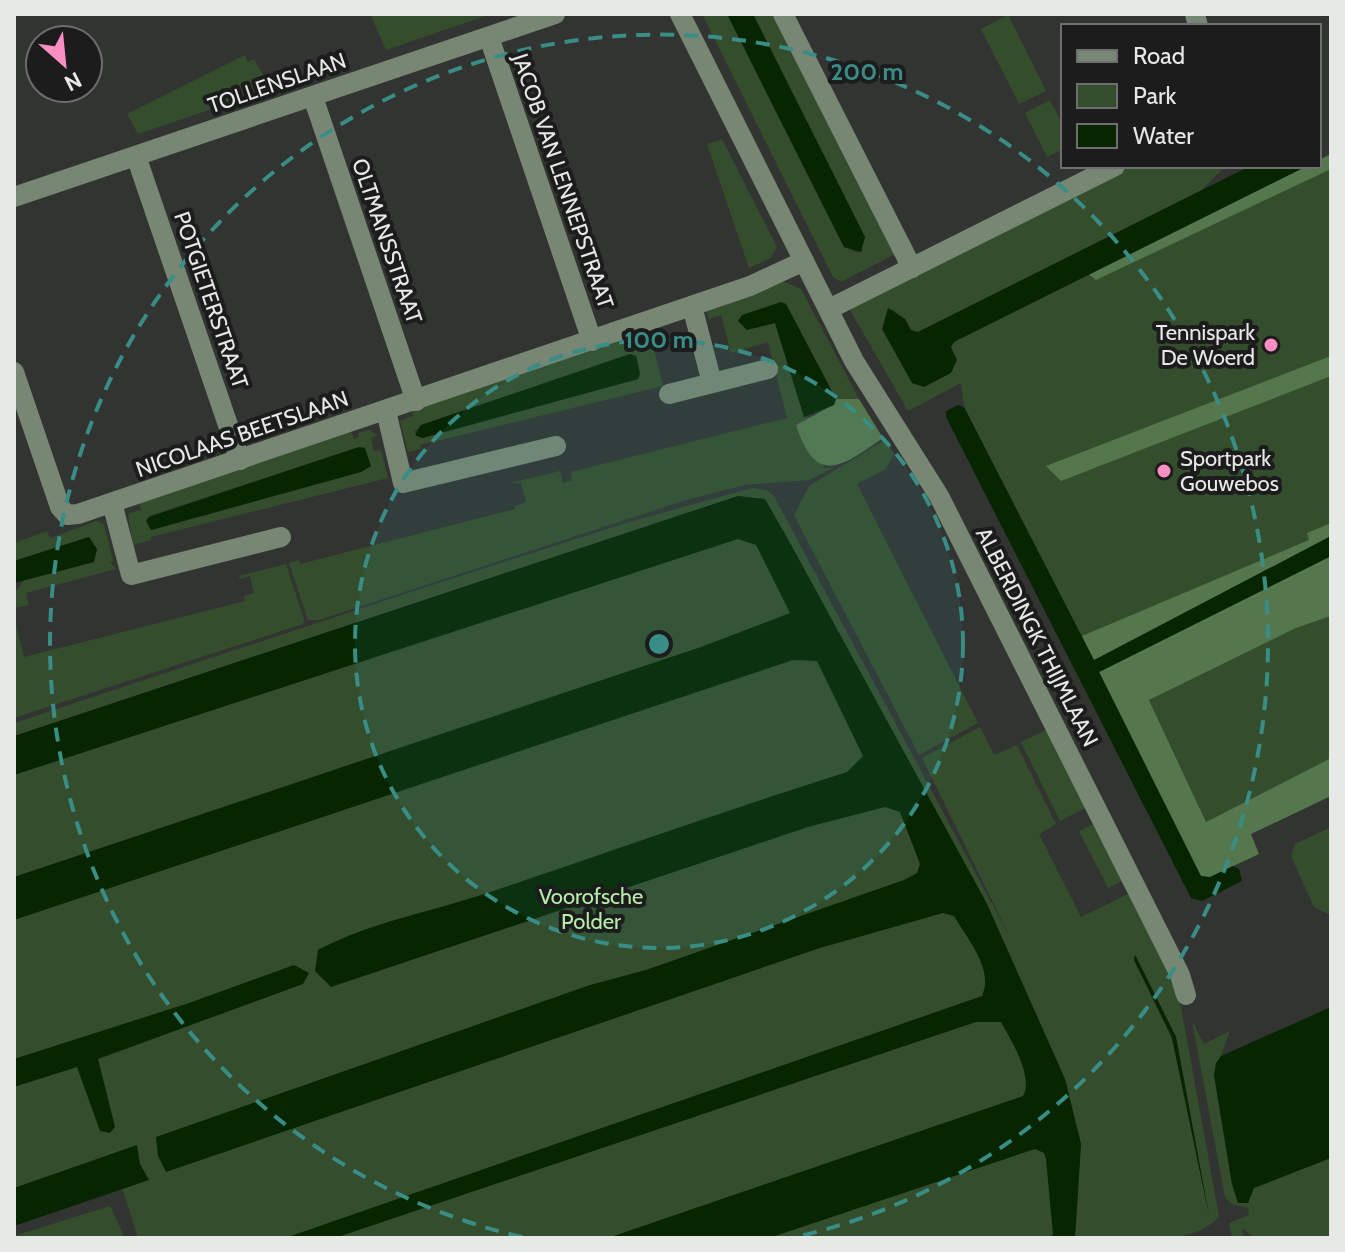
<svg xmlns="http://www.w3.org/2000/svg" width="1345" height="1252" font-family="Cabin,sans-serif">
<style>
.green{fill:#344e2d;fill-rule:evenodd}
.forest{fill:#55774d}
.water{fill:#062500}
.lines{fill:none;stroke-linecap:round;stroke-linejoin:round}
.minor{stroke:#778774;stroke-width:20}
.ring{fill:none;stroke:#3a8d86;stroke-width:4;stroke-dasharray:14 10}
.poi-dot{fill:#fc8fc2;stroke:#1b1c1b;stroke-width:3}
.labels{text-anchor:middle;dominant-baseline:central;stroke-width:8;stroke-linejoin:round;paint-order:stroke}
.street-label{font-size:22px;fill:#e7e9e7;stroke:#1b1c1b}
.poi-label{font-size:22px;fill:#e7e9e7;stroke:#1b1c1b;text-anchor:end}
.park-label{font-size:22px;fill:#b7edaa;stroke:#1b1c1b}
.centre{fill:#3a8d86;stroke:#1b1c1b;stroke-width:4}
.ring-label{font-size:24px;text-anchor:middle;font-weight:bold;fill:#3a8d86;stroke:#1b1c1b;stroke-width:8;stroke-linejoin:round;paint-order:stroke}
</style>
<rect width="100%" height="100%" fill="#323432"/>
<g class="green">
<path d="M375,14H491L386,50L371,16Z"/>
<path d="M702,14H727L844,247L858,253L865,237L753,14H775L895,254L841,282L833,277Z"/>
<path d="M1008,15L1046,91L1019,104L981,29Z"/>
<path d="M245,55L248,62L254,59L271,89L138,134L127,114Z"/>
<path d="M1050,100L1063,125V149L1047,157L1025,113Z"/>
<path d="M722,139L777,247L771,258L749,268L707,144Z"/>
<path d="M1331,154V536L1094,661L964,407L961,383L908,411L849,308L1132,166H1225L1202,190L918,332L911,330L905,319L892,309L882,330L951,347L953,342L1307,166H1319V160Z"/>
<path d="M782,281L801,289L859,399H836L786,304L781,302L747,329L775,323L804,417L810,418L796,425L825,468L835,467L809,480L745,485L686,500L319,620H308L289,563L299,560L300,564L515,509V506L526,502L521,483H510L560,471L563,483L572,480L571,472L787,418L768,342L731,353L721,315L709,319L706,309Z"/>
<path d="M651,337L663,386L420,445L421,449L408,452L400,421L413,416L412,410L625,338L628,347ZM630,354L636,356L640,374L638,379L423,438L414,432L421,425Z"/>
<path d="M369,430L378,435L371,438L374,451L381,450L388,478L151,537V540L133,545L128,514L141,510L139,502L351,431L354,439L359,437L358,433ZM359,447L371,466L360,472L152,530L146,521L149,516Z"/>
<path d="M885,440L894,454L886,469L857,484L978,723L919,755L794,515L809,486Z"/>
<path d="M752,488L766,490L774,496L1012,941L922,758L980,727L994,755L1017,745L1056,824L1039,834L1081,917L1128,894L1179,996L1219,1216C1195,1249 1112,1238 1075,1238L1081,1144L1065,1079L987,904L764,499L738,496L14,736V723L426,587L629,522ZM1133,956H1136L1176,1037L1209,1215L1172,1038Z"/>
<path d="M759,512L1027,1024L1068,1238H138L116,1168L14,1203V749Z"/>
<path d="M97,521L104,524L113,561L110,562L116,569L26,593L29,605L14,608V594L24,580L94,562L89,537L14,561V543L47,531L50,538Z"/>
<path d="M286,564L304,619L303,624L14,718V618L24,657L245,601L244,596L254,593L250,576L240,579L239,576Z"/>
<path d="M1331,616V758L1206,822L1149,699L1296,628Z"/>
<path d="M1046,730L1085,808L1060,821L1021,742Z"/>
<path d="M1093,824L1122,881L1108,888L1079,831Z"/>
<path d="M1331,827V913L1328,914L1314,907L1291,856L1295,844Z"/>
<path d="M1192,1021L1204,1044L1230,1031L1214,1075L1232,1184H1244L1331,1147V1238H1254L1242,1228L1244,1238H1232L1229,1223L1249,1215L1248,1208L1231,1204L1225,1197Z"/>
<path d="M110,1206L125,1238H14V1236Z"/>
</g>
<g class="forest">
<path d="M1331,154V169L1096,280L1087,273L1307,166H1319V160Z"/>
<path d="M1331,356V376L1061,481L1046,466Z"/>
<path d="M836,399H859L883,438C840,468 816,486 796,425L833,405Z"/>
<path d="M1331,523V536L1094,661L1082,636L1309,540L1307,533Z"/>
<path d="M1331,556V616L1296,628L1149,700L1206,822L1331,758V796L1251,834L1259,854L1210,877H1201L1099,672Z"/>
</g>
<g class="water">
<path d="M727,14H753L865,237L861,252L844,247Z"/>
<path d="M1250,166H1307L954,342L951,347L957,360L951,373L924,387L912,383L882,329L888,308L905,319L911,330L918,332Z"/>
<path d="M781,302L786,304L836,399L834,405L804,417L775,323L747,330L738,321L742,315Z"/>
<path d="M630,354L636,356L640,374L638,379L422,438L415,435L421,425Z"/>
<path d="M958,405L964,407L1094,660L1331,536V556L1099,672L1201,876L1210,877L1233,866L1239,869L1242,881L1202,901L1191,898L946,417V411Z"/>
<path d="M359,447L365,448L371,466L361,472L151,530L146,521L149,517Z"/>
<path d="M738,496L765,499L789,541L987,904L1065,1079L1081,1144L1075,1238H1050L1053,1234L1046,1159L1044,1153L1035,1149L769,1238H608L1023,1096C1034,1077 1011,1040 1001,1022H976L335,1238H285L982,996C994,969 968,940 954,916L943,913L820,948L166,1172L158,1156L156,1137L590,985L646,970L904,880L917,873L920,864L900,812L885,807L808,827L331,987L315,971L318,950C373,921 432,912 490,892C609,852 727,810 847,772L863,756L817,661L793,660L14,920V877L701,647L790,613L756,545L738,539L14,775V736Z"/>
<path d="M89,537L97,549L94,562L14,583V561Z"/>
<path d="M1135,955L1176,1037L1209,1215L1172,1038L1134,960Z"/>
<path d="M294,965L309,973L303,984L98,1059L115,1127L110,1133L100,1131L77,1067L14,1087V1059L189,1003Z"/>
<path d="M1331,1007V1158L1254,1188L1248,1203H1238L1232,1184L1214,1075L1216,1063L1221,1056Z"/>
<path d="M137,1145L140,1164L149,1180L14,1226V1188Z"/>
</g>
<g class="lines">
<g class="minor">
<path d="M680,14L854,361L939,496L1180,975L1186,995"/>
<path d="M783,14L912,268"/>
<path d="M1195,14L1198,26"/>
<path d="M489,37L592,341"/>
<path d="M313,97L416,401"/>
<path d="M136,156L240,460"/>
<path d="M14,197L555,14"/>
<path d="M692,306L712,383"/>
<path d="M829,309L1115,166"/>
<path d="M14,372L60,507L67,515L78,514L750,286L804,261"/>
<path d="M669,394L768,369"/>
<path d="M386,411L403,483L556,446"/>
<path d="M112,503L131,575L281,537"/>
</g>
</g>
<circle cx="659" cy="644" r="304" fill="#3a8d86" fill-opacity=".12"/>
<g class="ring">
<circle cx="659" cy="644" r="304"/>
<path d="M522 1237A609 609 0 1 1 796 1237"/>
</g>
<g class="poi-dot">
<circle cx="1271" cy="345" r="8"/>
<circle cx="1164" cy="471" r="8"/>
</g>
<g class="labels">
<g class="street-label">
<text transform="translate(277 83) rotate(-19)">TOLLENSLAAN</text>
<text transform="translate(563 181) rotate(71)">JACOB VAN LENNEPSTRAAT</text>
<text transform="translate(387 241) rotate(71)">OLTMANSSTRAAT</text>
<text transform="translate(211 300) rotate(71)">POTGIETERSTRAAT</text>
<text transform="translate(242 434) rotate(-19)">NICOLAAS BEETSLAAN</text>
<text transform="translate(1037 637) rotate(63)">ALBERDINGK THIJMLAAN</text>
</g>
<g class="poi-label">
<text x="1255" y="332">Tennispark<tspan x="1255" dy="25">De Woerd</tspan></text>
<text x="1180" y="458" text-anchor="start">Sportpark<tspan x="1180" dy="25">Gouwebos</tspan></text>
</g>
<g class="park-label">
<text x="591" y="896">Voorofsche<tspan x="591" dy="25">Polder</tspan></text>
</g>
</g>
<circle cx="659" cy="644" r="12" class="centre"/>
<g class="ring-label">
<text x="867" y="80">200 m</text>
<text x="659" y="348">100 m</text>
</g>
<rect width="1345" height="1252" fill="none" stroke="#e7e9e7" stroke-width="32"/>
<rect x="1061" y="24" width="260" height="144" fill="#1b1c1b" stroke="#6d6e6d" stroke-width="2"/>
<rect x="1077" y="50" width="40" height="12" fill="#778774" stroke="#6d6e6d" stroke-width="2"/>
<text x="1133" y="64" font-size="24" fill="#e7e9e7">Road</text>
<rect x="1077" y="84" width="40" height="24" fill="#344e2d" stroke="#6d6e6d" stroke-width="2"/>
<text x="1133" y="104" font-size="24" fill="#e7e9e7">Park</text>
<rect x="1077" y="124" width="40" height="24" fill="#062500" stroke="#6d6e6d" stroke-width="2"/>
<text x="1133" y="144" font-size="24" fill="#e7e9e7">Water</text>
<g transform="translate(64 64) rotate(153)"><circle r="38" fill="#1b1c1b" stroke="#6d6e6d" stroke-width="2"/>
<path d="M0-6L14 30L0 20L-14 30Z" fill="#fc8fc2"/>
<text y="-12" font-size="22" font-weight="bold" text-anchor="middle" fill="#e7e9e7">N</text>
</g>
</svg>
